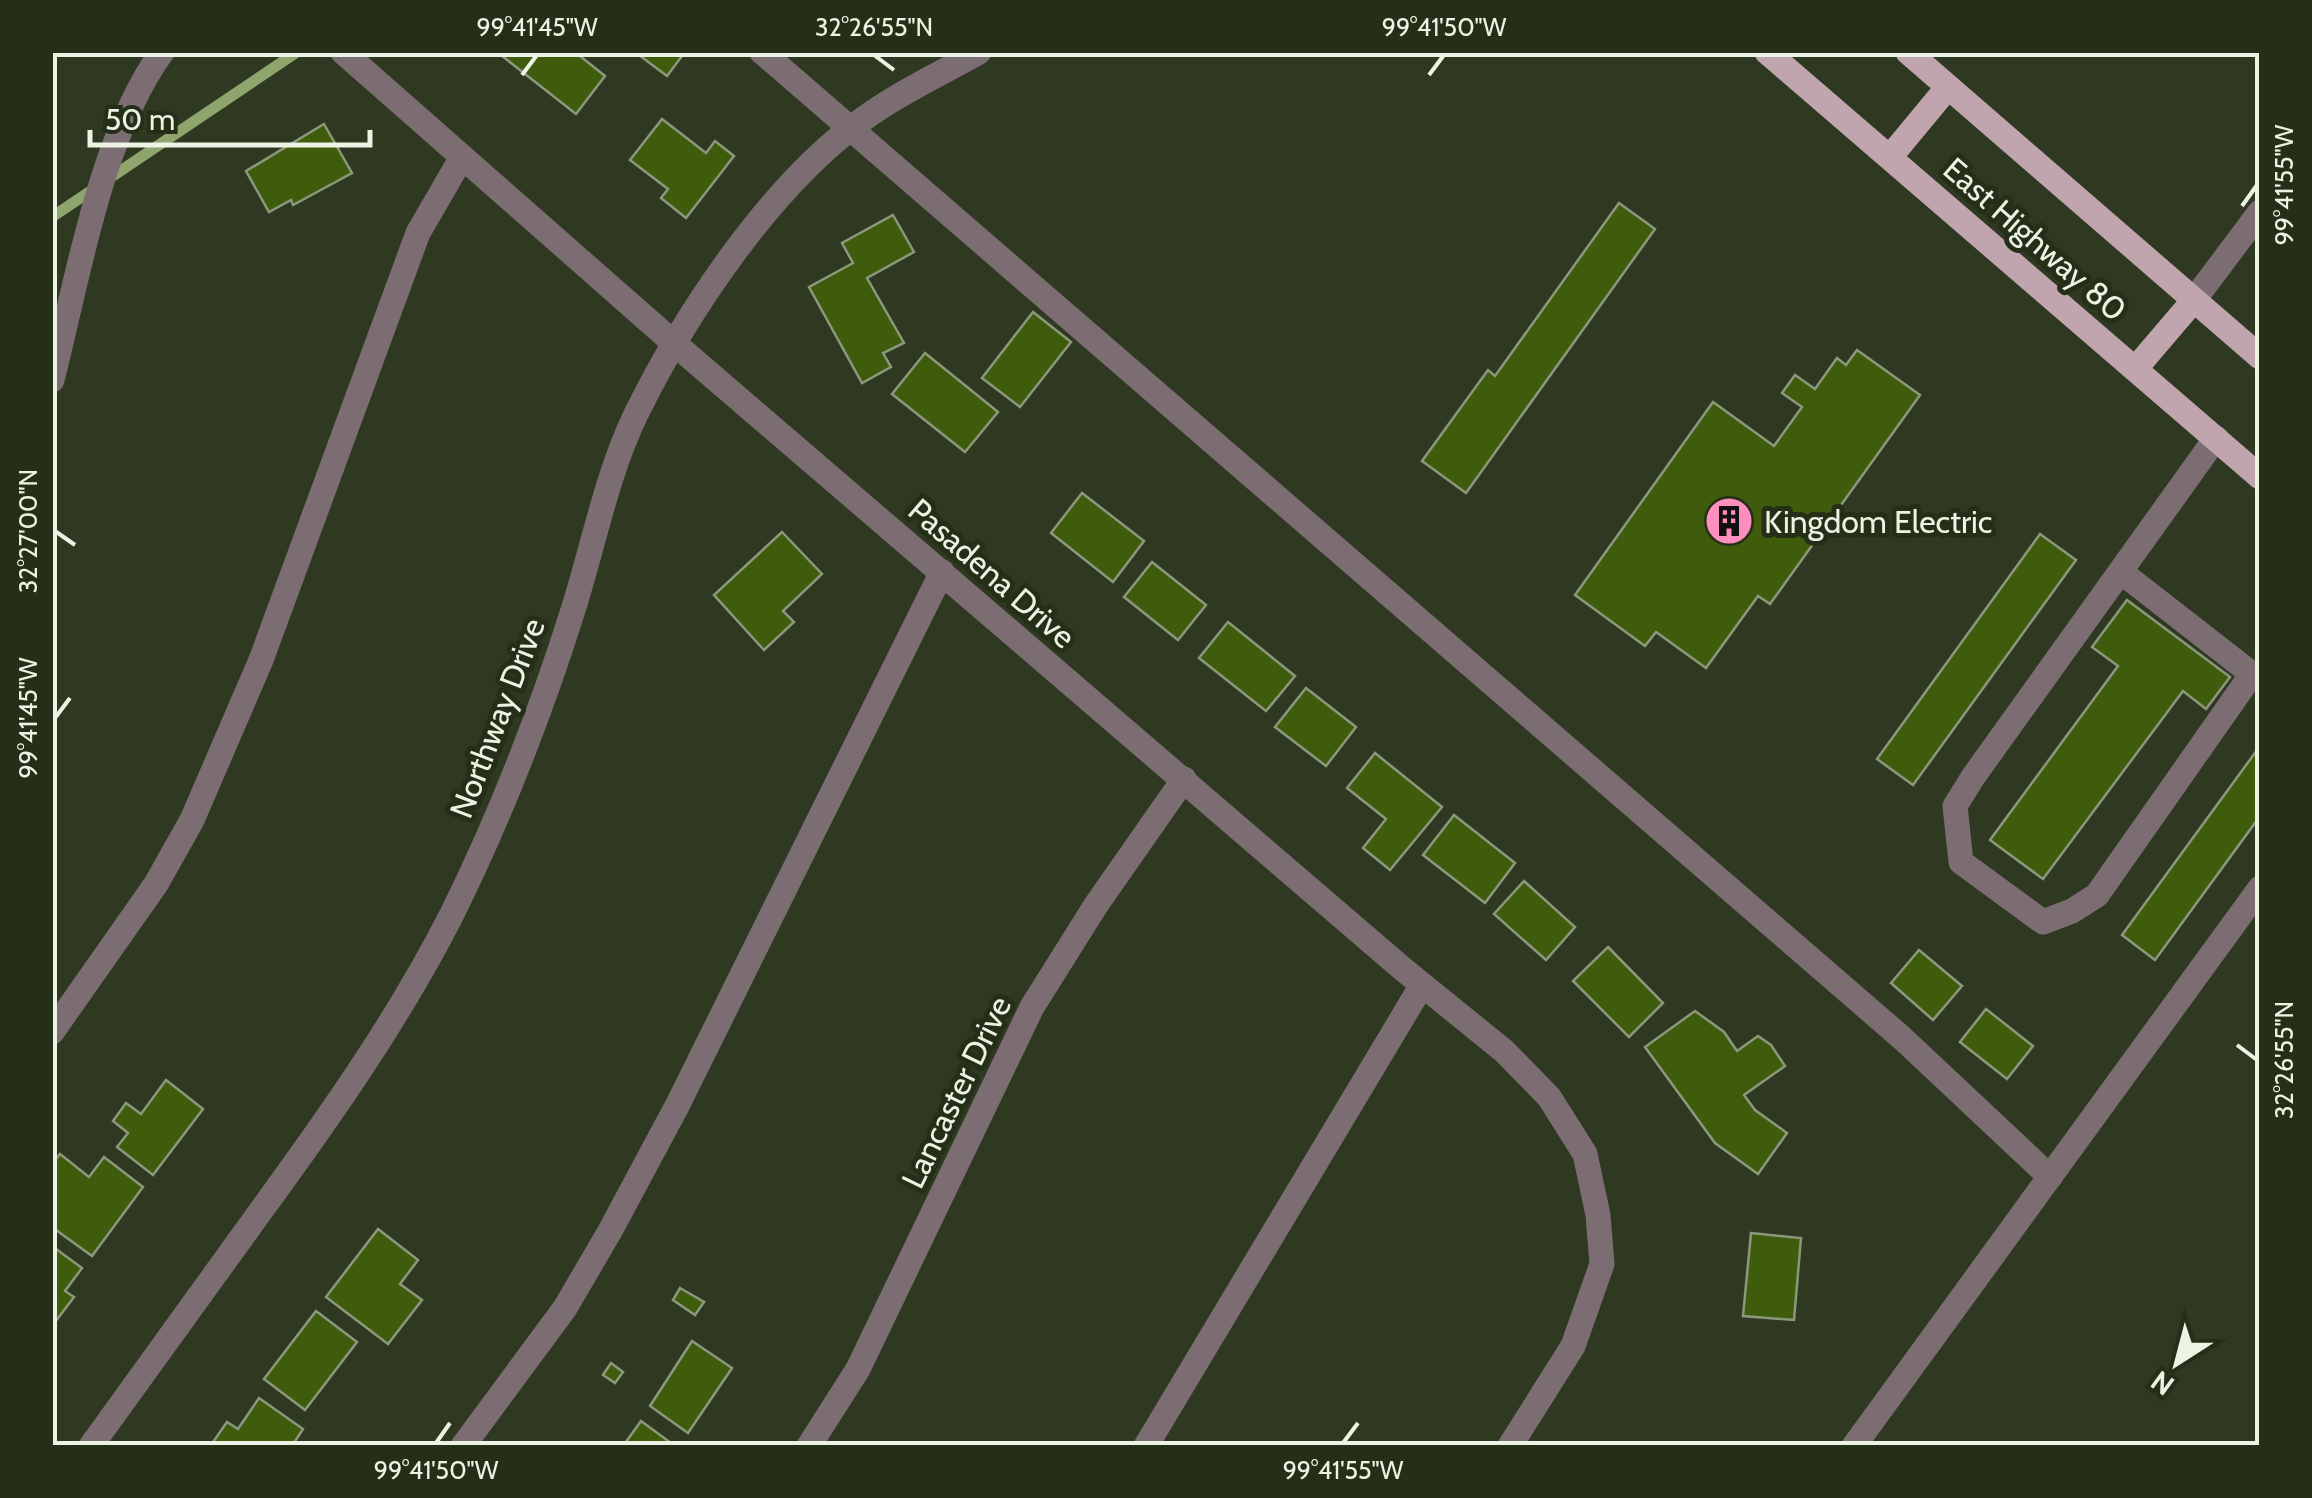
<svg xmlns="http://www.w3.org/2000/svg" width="2312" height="1498" font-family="Cabin,sans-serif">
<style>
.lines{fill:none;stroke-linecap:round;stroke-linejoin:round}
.stream{stroke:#8ea56e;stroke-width:11}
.building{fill:#3f5b0c;stroke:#8b987d;stroke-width:2.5}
.minor{stroke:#7b6d72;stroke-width:25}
.major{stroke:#c0a4ae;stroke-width:25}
.ticks{fill:none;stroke:#ecf3e4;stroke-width:4}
.labels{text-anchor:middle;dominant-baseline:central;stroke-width:10;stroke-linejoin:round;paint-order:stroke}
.street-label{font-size:32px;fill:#ecf3e4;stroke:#252f18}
.poi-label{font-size:32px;fill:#ecf3e4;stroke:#252f18;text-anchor:start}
.neatline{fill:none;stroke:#ecf3e4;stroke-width:4}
.ticks-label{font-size:25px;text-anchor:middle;fill:#ecf3e4}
</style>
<rect width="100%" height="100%" fill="#2f3921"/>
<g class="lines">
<path class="stream" d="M52,217L297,52"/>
</g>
<g class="building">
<path d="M497,52H575L605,76L576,114Z"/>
<path d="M635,52H685L667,76Z"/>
<path d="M662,119L706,153L715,141L734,156L686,218L661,198L668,189L630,160Z"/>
<path d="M324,124L352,173L293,205L291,200L269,212L246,171Z"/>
<path d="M1619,203L1655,229L1466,493L1422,461L1488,370L1495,376Z"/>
<path d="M893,215L914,252L867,278L904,343L883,353L891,367L862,383L809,287L853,263L842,243Z"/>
<path d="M1033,312L1071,342L1020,407L982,378Z"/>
<path d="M1857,350L1920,395L1770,604L1758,596L1706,668L1656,632L1645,646L1575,595L1713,402L1774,446L1802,407L1782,393L1795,375L1815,389L1837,358L1846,365Z"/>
<path d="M925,353L998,412L965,452L892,394Z"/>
<path d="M1082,493L1144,541L1113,582L1051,533Z"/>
<path d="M782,532L822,574L783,611L794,622L764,650L714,595Z"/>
<path d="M2040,534L2076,560L1913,785L1877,759Z"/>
<path d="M1152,562L1206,605L1178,640L1124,597Z"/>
<path d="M2127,600L2230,677L2206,709L2183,691L2043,879L1990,840L2118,666L2092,647Z"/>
<path d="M1228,622L1295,676L1266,711L1199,658Z"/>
<path d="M1306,688L1356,727L1326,766L1275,727Z"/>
<path d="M2260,746V816L2155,960L2122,935Z"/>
<path d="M1375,753L1442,807L1390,870L1363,848L1386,819L1347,788Z"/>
<path d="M1454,815L1515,863L1485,903L1423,855Z"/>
<path d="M1524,881L1575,927L1546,960L1494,914Z"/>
<path d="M1608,947L1663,1003L1629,1037L1573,981Z"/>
<path d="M1919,950L1962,986L1933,1020L1891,983Z"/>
<path d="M1986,1009L2033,1046L2007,1079L1960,1042Z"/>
<path d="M1695,1011L1724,1032L1737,1051L1758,1036L1771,1045L1785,1066L1744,1095L1755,1110L1787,1133L1758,1174L1715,1143L1645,1047Z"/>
<path d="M166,1080L203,1109L153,1175L117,1147L128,1133L113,1121L126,1103L141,1114Z"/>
<path d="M60,1154L89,1177L104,1157L143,1187L92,1256L52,1227V1164Z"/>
<path d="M378,1229L418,1260L400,1284L422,1300L388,1344L326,1297Z"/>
<path d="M1751,1233L1801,1238L1794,1320L1743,1316Z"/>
<path d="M52,1246L82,1268L65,1291L74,1297L52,1326Z"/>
<path d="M680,1288L704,1302L695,1315L673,1300Z"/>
<path d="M316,1311L357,1342L305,1410L264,1379Z"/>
<path d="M692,1341L732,1368L688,1433L650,1406Z"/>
<path d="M611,1363L623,1372L615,1383L603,1375Z"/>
<path d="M259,1398L303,1429L292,1446L211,1445L227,1422L238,1429Z"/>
<path d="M641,1421L675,1446H623Z"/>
</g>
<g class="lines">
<g class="minor">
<path d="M343,52L675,344L1404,970L1504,1051L1549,1097L1585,1154L1598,1215L1602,1264L1573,1346L1510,1446"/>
<path d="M762,52L1902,1038L2050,1177"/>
<path d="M2194,300L2260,212"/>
<path d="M52,380C78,278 100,138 162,52"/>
<path d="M2121,572L2252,674L2097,895L2072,911L2043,922L1961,862L1955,806L1973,777L2216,438"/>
<path d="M52,1032L156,884L192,820L261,660L418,233L462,157"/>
<path d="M91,1446C148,1368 204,1290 260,1212C330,1116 398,1020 452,914C501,815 541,712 574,607C594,543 607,474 636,414C686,313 770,186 862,120C897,94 940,74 979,52"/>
<path d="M463,1446L565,1308L610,1231L677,1106L942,572"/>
<path d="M809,1446L858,1369L1032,1007L1096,905L1184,779"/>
<path d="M1146,1446L1422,985"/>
<path d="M1854,1446L2260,888"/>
</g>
<g class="major">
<path d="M1767,52L2260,477"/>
<path d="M1908,52L2260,357"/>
<path d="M1890,157L1948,87"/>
<path d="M2136,368L2194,300"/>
</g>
</g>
<path class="ticks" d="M874,55L894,70M522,75L537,55M1429,75L1444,55M2242,206L2257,185M55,531L75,545M55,718L70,698M2237,1045L2257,1060M436,1443L450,1423M1343,1443L1358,1423"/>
<defs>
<g id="building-disc" transform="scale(2.5)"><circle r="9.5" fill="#fe8ebe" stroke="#252f18"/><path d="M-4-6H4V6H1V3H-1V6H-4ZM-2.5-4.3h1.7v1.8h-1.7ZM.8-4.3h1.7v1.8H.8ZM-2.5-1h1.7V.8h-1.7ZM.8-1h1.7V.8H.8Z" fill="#111"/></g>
</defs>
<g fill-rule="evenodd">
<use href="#building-disc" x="1729" y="521"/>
</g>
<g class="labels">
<g class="street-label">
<text transform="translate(2035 239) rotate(41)">East Highway 80</text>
<text transform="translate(992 573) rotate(41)">Pasadena Drive</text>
<text transform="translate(497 718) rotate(-69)">Northway Drive</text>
<text transform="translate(956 1092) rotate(-64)">Lancaster Drive</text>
</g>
<g class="poi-label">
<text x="1764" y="521">Kingdom Electric</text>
</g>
</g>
<rect width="2312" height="1498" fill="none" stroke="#252f18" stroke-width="110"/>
<g transform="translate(2177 1363) rotate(216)" stroke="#252f18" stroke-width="8" paint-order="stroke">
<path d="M0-8L18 38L0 25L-18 38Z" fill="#ecf3e4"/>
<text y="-15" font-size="28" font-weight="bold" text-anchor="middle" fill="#ecf3e4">N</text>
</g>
<path d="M90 130v15h280v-15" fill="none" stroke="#ecf3e4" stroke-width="5"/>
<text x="105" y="130" font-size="30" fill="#ecf3e4" stroke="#252f18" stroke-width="8" paint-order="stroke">50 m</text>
<rect x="55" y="55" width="2202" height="1388" class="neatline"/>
<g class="ticks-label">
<text x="537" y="36">99°41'45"W</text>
<text x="874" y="36">32°26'55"N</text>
<text x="1444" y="36">99°41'50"W</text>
<text transform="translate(2284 185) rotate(-90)" y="9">99°41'55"W</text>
<text transform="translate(28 531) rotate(-90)" y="9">32°27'00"N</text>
<text transform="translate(28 718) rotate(-90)" y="9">99°41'45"W</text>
<text transform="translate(2284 1060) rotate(-90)" y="9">32°26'55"N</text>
<text x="436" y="1479">99°41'50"W</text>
<text x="1343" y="1479">99°41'55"W</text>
</g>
</svg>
